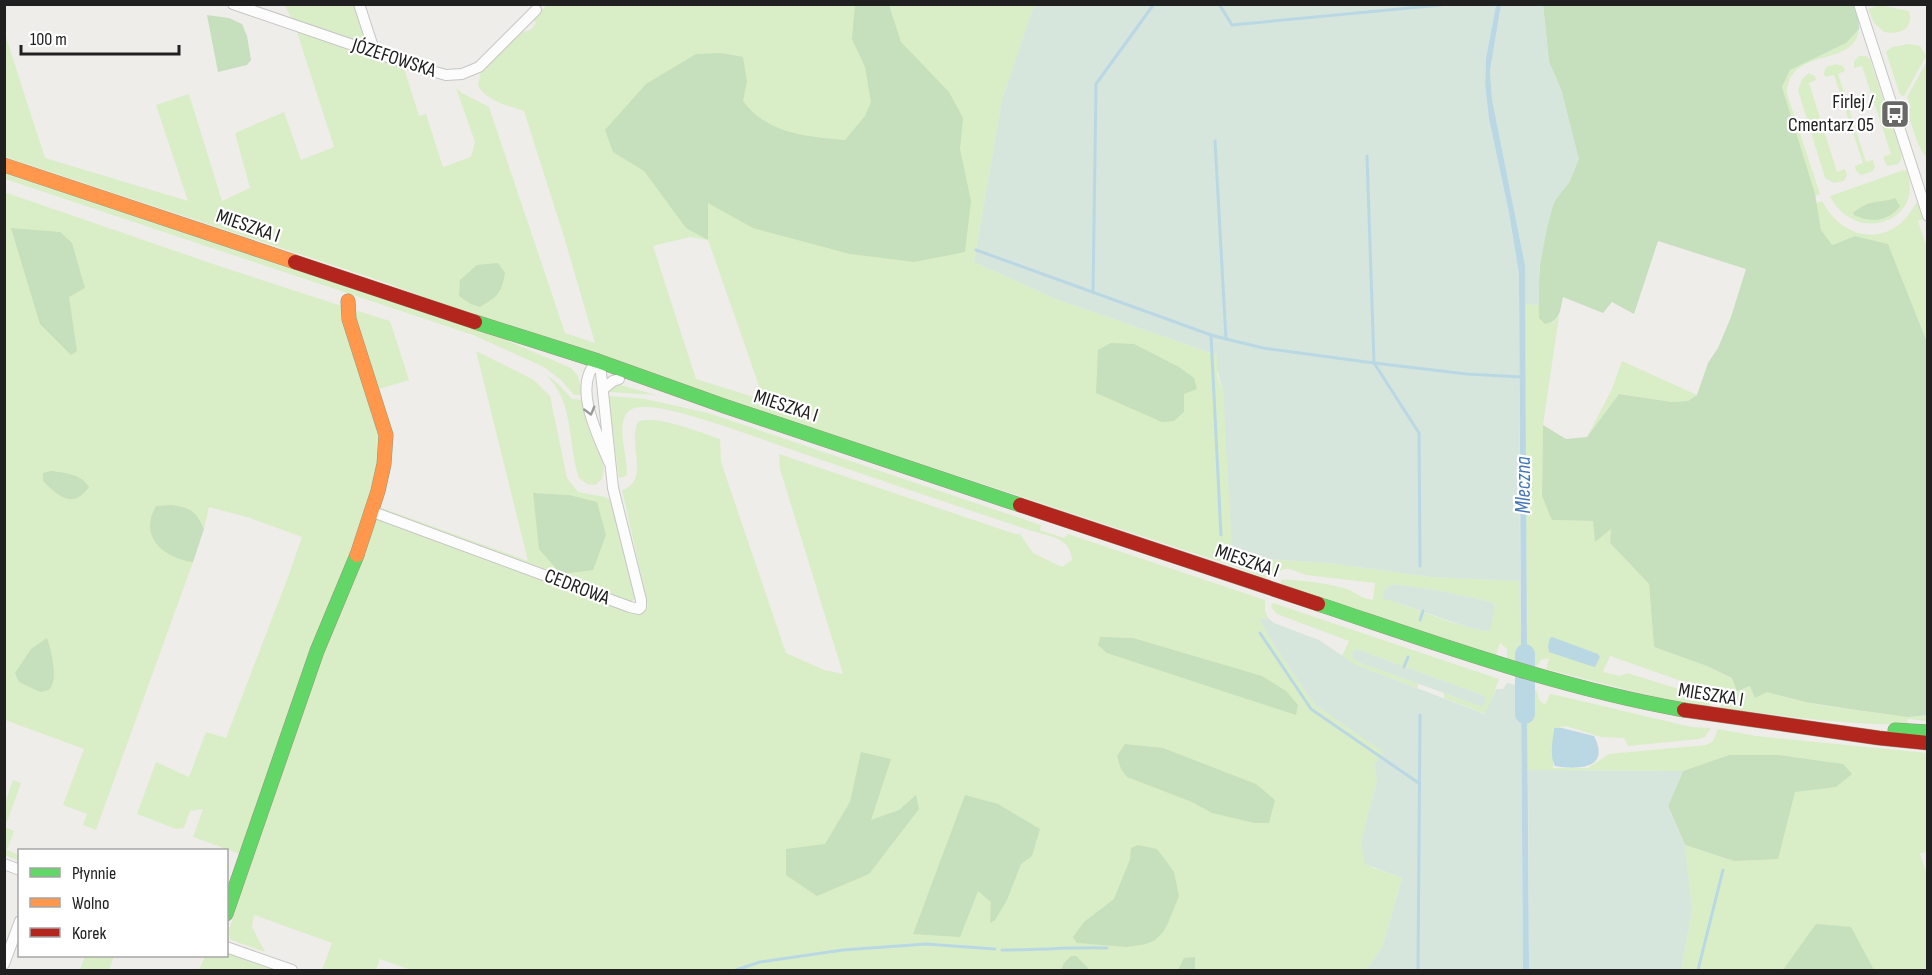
<svg xmlns="http://www.w3.org/2000/svg" width="1932" height="975" font-family="'Sofia Sans Condensed',sans-serif">
<style>
.grass{fill:#d9eec6;fill-rule:evenodd}
.forest{fill:#c6dfbc}
.wetland{fill:#d6e6dd}
.water{fill:#bad8e4}
.lines{fill:none;stroke-linecap:round;stroke-linejoin:round}
.stream{stroke:#bad8e4;stroke-width:3}
.river{stroke:#bad8e4;stroke-width:20}
.street-casing{stroke:#c7c6c5;stroke-width:12}
.fast-casing{stroke:#95997f;stroke-width:15}
.slow-casing{stroke:#95997f;stroke-width:15}
.jam-casing{stroke:#95997f;stroke-width:15}
.street{stroke:#fcfcfc;stroke-width:10}
.fast{stroke:#63d668;stroke-width:14}
.slow{stroke:#ff974d;stroke-width:14}
.jam{stroke:#b3261e;stroke-width:14}
.oneway{stroke:#999}
.labels{text-anchor:middle;dominant-baseline:central;stroke-width:4.5;stroke-linejoin:round;paint-order:stroke}
.street-label{font-size:20px;fill:#202020;stroke:#fff}
.poi-label{font-size:20px;fill:#202020;stroke:#fff;text-anchor:end}
.water-label{font-size:21px;font-style:italic;fill:#4577b8;stroke:#fff}
</style>
<rect width="100%" height="100%" fill="#eeede9"/>
<g class="grass">
<path d="M285,5H354L366,42L364,45L291,18Z"/>
<path d="M547,5H1034L1002,100L974,262L1056,299L1217,355V375L1223,392L1234,565L1264,559L1329,563L1430,577L1520,581L1521,662L1507,658V649L1500,643L1496,655L1281,585V580C1291,578 1338,585 1347,589C1358,593 1359,598 1373,600L1375,583L1306,575L1290,569H1284L1265,578L1233,566L769,414L448,306L378,280L5,157L4,31L45,158L188,201L156,105L189,94L222,201L250,188L235,133L284,112L301,160L334,147L295,26L404,68L419,116L426,114L443,167L471,157L475,142L456,88L462,93L489,107L565,333L595,343L564,237L524,111C507,105 488,102 478,86L481,70L522,32C529,32 533,28 536,23L533,18ZM690,237L708,240L764,400L696,379L653,246ZM1392,584L1436,590L1491,602L1495,606L1485,631L1450,622L1382,597Z"/>
<path d="M1880,5L1909,11C1914,29 1900,35 1884,32L1874,23L1868,9Z"/>
<path d="M1859,29C1855,69 1788,45 1787,94L1820,194L1815,196L1782,87L1790,70L1846,43Z"/>
<path d="M1909,44L1920,46L1926,56L1904,96L1900,95L1886,52L1892,47Z"/>
<path d="M1859,56H1866L1870,59L1901,153V160L1898,164L1887,166L1883,157L1891,154L1862,66L1854,68V61Z"/>
<path d="M1926,63L1928,68V155L1925,156L1918,144L1907,111L1911,107L1907,97Z"/>
<path d="M1836,64L1843,66L1845,71L1838,74L1866,162L1873,160L1875,167L1873,171L1861,175L1856,171L1855,166L1863,163L1834,75L1825,77L1824,73L1826,67Z"/>
<path d="M1809,73L1815,76L1816,80L1809,83L1837,172L1845,169L1847,175L1844,181L1834,183L1825,178L1798,90L1802,79Z"/>
<path d="M1904,170L1907,171C1925,222 1855,246 1830,196Z"/>
<path d="M5,172L499,337L571,368L578,376L583,395H574L561,380L544,367L473,335L5,179Z"/>
<path d="M4,192L219,266L342,306L382,439L371,504L528,561L476,351L534,380L550,396L567,478L578,492L605,497L611,500L627,562L635,599L629,603L641,613L645,611L648,606L622,490C651,481 627,443 638,422C656,414 701,433 720,439L721,462L786,653L824,670L843,674L780,469L779,454L1015,534H1020L1033,553L1062,567L1072,560C1070,537 1051,537 1032,531C957,506 882,481 807,455C760,439 713,420 664,409C656,408 640,405 632,409C613,418 628,457 627,473L626,476L619,478L608,396L645,399L708,413L1041,525L1040,530L1064,538L1068,534L1265,600V611L1268,618L1259,619L1274,645L1314,704L1384,752L1374,765L1377,781L1366,824L1371,867L1402,878L1383,946L1366,970H411L380,959L376,970H322L332,943L254,915L252,927L265,952L231,940L228,932L236,909L234,908L243,855L193,837L203,809L190,811L184,828L176,829L137,814L156,762L189,777L206,732L226,738L288,577L302,537L250,518L209,507L204,529L203,527L190,562H193L96,830L83,825L87,814L63,805L84,749L5,720L4,437L6,432H4Z"/>
<path d="M1822,201C1844,243 1893,248 1916,203L1918,204L1923,219L1918,221L1925,242L1927,241V342L1888,244L1855,236L1831,245L1821,230L1816,203Z"/>
<path d="M1525,304L1539,305V318L1553,322L1559,316L1543,425L1542,496L1553,520L1593,521L1611,528L1610,543L1649,584L1654,647L1707,666L1732,678L1737,690L1750,685C1786,700 1824,706 1863,711C1885,714 1905,717 1927,715V721L1908,719L1907,723C1885,726 1864,723 1842,722C1801,719 1761,713 1721,708V700L1710,691L1610,656L1603,672L1620,676L1627,673L1705,697L1712,708L1663,699L1546,669L1549,658L1541,660L1537,666L1527,663Z"/>
<path d="M358,311L390,321L409,380L379,389L393,432L389,434L354,315Z"/>
<path d="M1622,361L1697,395L1688,401L1672,402L1619,394L1587,437L1612,389Z"/>
<path d="M544,373L557,383L572,399L583,400L604,467L602,479L595,485L587,484L579,478C567,443 575,400 544,373Z"/>
<path d="M617,384L656,395L608,392L610,388Z"/>
<path d="M1273,603L1499,679L1486,714L1444,698V693L1483,707L1485,696L1356,649L1352,653L1353,658L1358,662L1419,684L1417,688L1356,665L1342,656L1349,641L1277,614L1271,607Z"/>
<path d="M1527,688L1537,691L1539,700L1545,705L1550,694L1556,695L1691,727L1711,728L1705,737L1699,739L1628,746L1624,738L1601,737L1566,726L1553,729V768H1588L1609,754L1706,745L1713,741L1718,729L1756,736L1927,753V852L1920,853L1927,875V970H1681L1692,911L1685,845L1734,861L1789,813L1795,791L1836,787L1729,755L1683,771L1528,770Z"/>
<path d="M13,780L21,783L5,827L14,831L7,850L19,855V861L5,855V803Z"/>
<path d="M227,952L276,970H199L205,956H226Z"/>
<path d="M85,956H114L109,970H80Z"/>
</g>
<g class="forest">
<path d="M855,5H889L901,42L949,92L963,118L960,149L971,201L965,252L914,262L850,254L753,228L708,203V240L686,228L644,171L613,152L605,130L646,84L696,54L721,53L743,57L747,81L743,101C767,134 808,137 845,140L865,116L871,102L865,67L852,39Z"/>
<path d="M1543,5H1854L1858,14L1859,29L1846,43L1790,70L1782,87L1815,194L1821,230L1832,245L1855,236L1888,244L1927,342V715L1908,717L1849,709L1805,702L1767,692L1755,698L1750,686L1737,691L1732,678L1707,666L1654,647L1649,584L1610,543L1611,529L1595,542L1593,521L1552,520L1542,496L1543,425L1566,439L1587,437L1619,394L1672,402L1688,401L1697,395L1708,363L1718,348L1731,317L1746,269L1658,241L1634,314L1612,302L1603,313L1563,297C1560,310 1561,321 1545,324L1539,318C1538,282 1539,238 1554,203C1557,195 1565,188 1570,181L1562,92L1549,62Z"/>
<path d="M207,15L229,18L242,24L247,36L251,60L247,65L218,72Z"/>
<path d="M1895,198L1900,206C1888,222 1871,223 1854,215L1853,213C1873,197 1876,205 1895,198Z"/>
<path d="M11,228L60,232L72,243L85,288L69,297L77,351L71,355L40,324Z"/>
<path d="M498,263L505,273C501,294 498,296 480,307L471,304L459,296L460,280L477,265Z"/>
<path d="M1111,343L1134,344L1179,367L1194,378L1197,389L1184,394V412L1174,421L1162,422L1096,393L1098,350Z"/>
<path d="M51,471C66,473 81,474 89,487C73,510 58,496 43,481V473Z"/>
<path d="M533,493L569,495L597,502L606,535L593,570L561,574L539,549Z"/>
<path d="M171,505C191,508 195,510 204,529L193,562C164,558 138,537 156,506Z"/>
<path d="M1100,637L1133,638L1262,676L1286,691L1298,705L1296,715L1107,653L1098,645Z"/>
<path d="M47,638C51,649 57,675 52,685C50,691 45,691 40,692L19,682L15,673L31,649Z"/>
<path d="M1125,744L1163,748L1256,784L1275,800L1269,823H1255L1212,813L1192,802L1127,777L1121,769L1117,756Z"/>
<path d="M861,752L891,759L871,820L899,810L916,795L919,809L869,874L817,896L786,875V849L825,844L850,802Z"/>
<path d="M1729,755H1778L1843,764L1852,774L1836,787L1795,792L1778,859L1734,861L1685,845L1668,806L1683,771Z"/>
<path d="M965,795L998,804L1040,829L1032,856L1021,864L1007,900L995,920L990,923L991,902L978,891L960,937L913,934Z"/>
<path d="M1138,845L1157,849L1174,872L1179,896L1168,923L1163,932L1155,940L1146,944L1127,947L1077,943L1073,937L1084,922L1114,899L1130,859L1131,848Z"/>
<path d="M1816,924L1851,927L1874,970H1783Z"/>
<path d="M1071,956H1076L1090,970H1061L1064,963Z"/>
<path d="M1195,957V970H1178L1184,958Z"/>
</g>
<g class="wetland">
<path d="M1034,5H1496L1486,58L1485,84L1489,119L1509,213L1519,274L1520,581L1430,577L1329,563L1264,559L1233,566L1223,392L1217,370V355L1056,299L974,262L1002,100Z"/>
<path d="M1501,5H1543L1549,62L1562,92L1579,159L1570,181L1554,202L1547,228L1539,271V305L1525,304V265L1492,99L1490,71Z"/>
<path d="M1393,584L1436,590L1491,602L1495,606L1490,631H1485C1449,623 1417,608 1382,598L1384,590Z"/>
<path d="M1268,618L1274,623L1319,640L1356,665L1485,714L1496,689H1503L1507,683L1521,686L1523,970H1366L1383,946L1402,878L1365,864L1361,842L1377,781L1374,765L1383,752L1314,704L1274,645L1259,619Z"/>
<path d="M1356,649L1485,696L1486,700L1483,707L1358,662L1353,658L1352,653Z"/>
<path d="M1528,770L1683,771L1668,806L1685,845L1692,911L1681,970H1529Z"/>
</g>
<g class="water">
<path d="M1496,5H1501L1490,71L1492,99L1525,265L1527,663L1521,662L1519,274L1509,213L1489,119L1485,84L1486,58Z"/>
<path d="M1552,637L1598,654L1600,657L1595,667L1591,666L1549,652L1548,646L1550,638Z"/>
<path d="M1521,687L1527,688L1529,970H1523Z"/>
<path d="M1554,728H1562L1594,736C1611,769 1578,770 1555,766C1549,755 1553,740 1554,728Z"/>
</g>
<g class="lines">
<g class="stream">
<path d="M1219,4L1232,25L1441,5"/>
<path d="M976,250L1211,335L1221,535"/>
<path d="M1093,293L1096,84L1154,4"/>
<path d="M1211,335L1226,339L1215,141"/>
<path d="M1226,339L1263,348L1374,363L1367,156"/>
<path d="M1374,363L1419,433L1420,566"/>
<path d="M1374,363L1467,374L1521,377"/>
<path d="M1420,620L1423,611"/>
<path d="M1260,633L1311,709L1420,784"/>
<path d="M1404,667L1408,657"/>
<path d="M1002,950C1038,950 1072,947 1107,948"/>
<path d="M736,970L760,962L843,950L926,944L995,949"/>
<path d="M1418,970L1420,715"/>
<path d="M1698,970L1723,870"/>
</g>
<path class="river" d="M1525,654V714"/>
<g class="street-casing">
<g id="street">
<path d="M233,4L417,67L446,75L462,74L479,67L536,10"/>
<path d="M359,4L375,53"/>
<path d="M1859,4L1928,216"/>
<path d="M603,389L613,381L619,379"/>
<path d="M373,512L630,607L639,609L641,607V600L613,488L601,373L598,361C571,384 598,436 609,462"/>
<path d="M4,864L20,870"/>
<path d="M226,947L292,970"/>
<path d="M4,964L20,921"/>
</g>
</g>
<g class="fast-casing">
<g id="fast">
<path d="M475,322L598,361L724,406L1020,505"/>
<path d="M1318,604C1438,644 1559,688 1684,710"/>
<path d="M1895,730L1928,732"/>
<path d="M226,914L317,651L357,555"/>
</g>
</g>
<g class="slow-casing">
<g id="slow">
<path d="M4,165L295,262"/>
<path d="M348,301L349,319L386,435L384,464L378,491L357,555"/>
</g>
</g>
<g class="jam-casing">
<g id="jam">
<path d="M295,262L475,322"/>
<path d="M1020,505L1318,604"/>
<path d="M1684,710L1879,738L1928,743"/>
</g>
</g>
<use href="#street" class="street"/>
<use href="#fast" class="fast"/>
<use href="#slow" class="slow"/>
<use href="#jam" class="jam"/>
</g>
<defs><path id="oneway-chevron" d="M-2-3.5L2.5 0L-2 3.5" fill="none" stroke-width="1.6" stroke-linecap="round" stroke-linejoin="round" transform="scale(1.5)"/></defs>
<use class="oneway" href="#oneway-chevron" transform="translate(590 411) rotate(75)"/>
<defs>
<g id="bus-square" transform="scale(1.5)"><rect x="-9" y="-9" width="18" height="18" rx="4" fill="#686866" stroke="#fff"/><path d="M-5-6H5V4H4V6H2V4H-2V6H-4V4H-5ZM-3.5-4V0h7V-4ZM-3.5 1.2v1.5H-2V1.2ZM2 1.2v1.5H3.5V1.2Z" fill="#fff"/></g>
</defs>
<g fill-rule="evenodd">
<use href="#bus-square" x="1895" y="114"/>
</g>
<g class="labels">
<g class="street-label">
<text transform="translate(394 58) rotate(18)">JÓZEFOWSKA</text>
<text transform="translate(248 226) rotate(19)">MIESZKA I</text>
<text transform="translate(786 406) rotate(18)">MIESZKA I</text>
<text transform="translate(1247 561) rotate(19)">MIESZKA I</text>
<text transform="translate(577 587) rotate(21)">CEDROWA</text>
<text transform="translate(1711 695) rotate(9)">MIESZKA I</text>
</g>
<g class="poi-label">
<text x="1874" y="102">Firlej /<tspan x="1874" dy="23">Cmentarz 05</tspan></text>
</g>
<g class="water-label">
<text transform="translate(1523 485) rotate(-90)">Mleczna</text>
</g>
</g>
<rect width="1932" height="975" fill="none" stroke="#202020" stroke-width="12"/>
<rect x="18" y="849" width="210" height="108" fill="#ffffff" stroke="#a6a6a6" stroke-width="1.5"/>
<rect x="30" y="868" width="30" height="9" fill="#63d668" stroke="#a6a6a6" stroke-width="1.5"/>
<text x="72" y="879" font-size="18" fill="#202020">Płynnie</text>
<rect x="30" y="898" width="30" height="9" fill="#ff974d" stroke="#a6a6a6" stroke-width="1.5"/>
<text x="72" y="909" font-size="18" fill="#202020">Wolno</text>
<rect x="30" y="928" width="30" height="9" fill="#b3261e" stroke="#a6a6a6" stroke-width="1.5"/>
<text x="72" y="939" font-size="18" fill="#202020">Korek</text>
<path d="M21 45v9h158v-9" fill="none" stroke="#202020" stroke-width="3"/>
<text x="30" y="45" font-size="18" fill="#202020" stroke="#ffffff" stroke-width="4.5" paint-order="stroke">100 m</text>
</svg>
